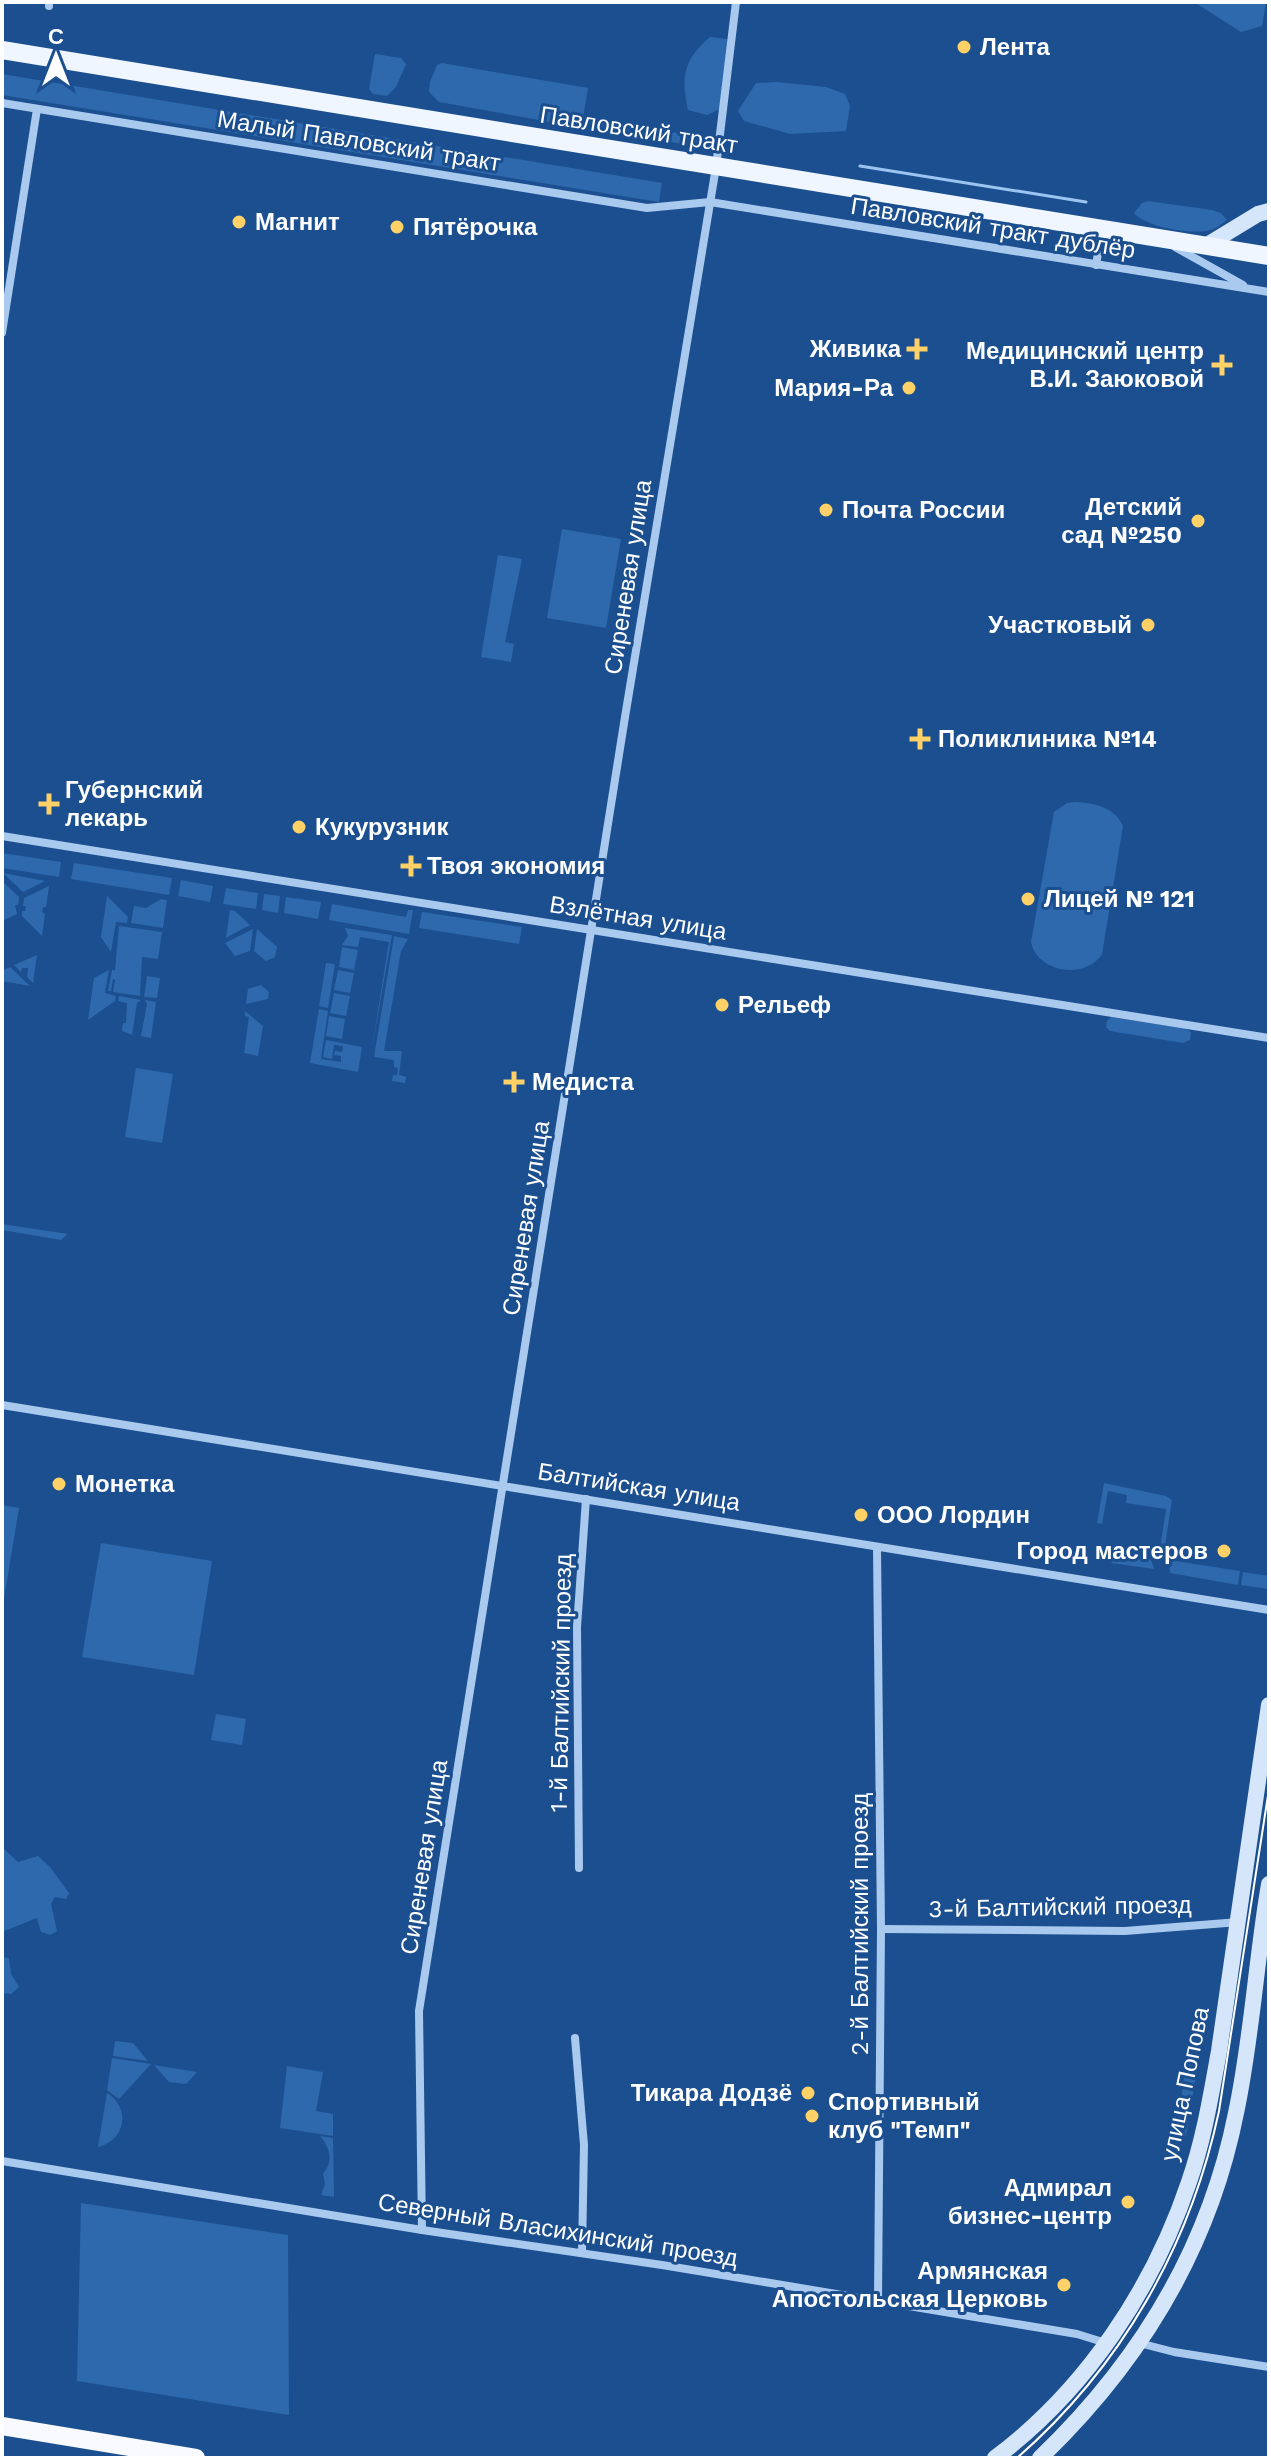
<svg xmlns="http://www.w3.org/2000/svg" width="1271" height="2460" font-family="'Work Sans',sans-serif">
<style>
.green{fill:#2e69ad}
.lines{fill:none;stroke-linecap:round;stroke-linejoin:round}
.stream{stroke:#9cc4f0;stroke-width:3}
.minor{stroke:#a9c9ee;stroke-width:8}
.secondary{stroke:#d6e6fa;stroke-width:16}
.primary{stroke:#f0f6ff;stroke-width:18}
.trunk{stroke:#f8faff;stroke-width:18}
.tram{stroke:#fff;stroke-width:2}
.poi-dot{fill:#ffd166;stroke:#1b4f8f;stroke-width:3}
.labels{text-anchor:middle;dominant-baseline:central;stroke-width:6;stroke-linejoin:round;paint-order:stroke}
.poi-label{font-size:24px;font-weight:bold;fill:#fff;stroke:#1b4f8f;text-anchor:start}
.street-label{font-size:24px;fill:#fff;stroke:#1b4f8f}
</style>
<rect width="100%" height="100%" fill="#1b4f8f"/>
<g class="green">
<path d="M1194,2H1266L1262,26L1241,32Z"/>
<path d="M710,37L727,39L734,48L720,109L707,115L688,110C681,77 683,60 710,37Z"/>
<path d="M375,54L401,58L406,64L396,87L387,96L373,94L369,89Z"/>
<path d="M442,63L588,88L582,124L577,127L439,102L429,92L430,82L437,65Z"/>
<path d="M2,74L662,183L659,202L2,95Z"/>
<path d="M777,82L826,87L845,94L850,106L846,131L790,134L744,121L738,111L756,83Z"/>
<path d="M607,121L694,136L701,142L694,146L606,131L600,125Z"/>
<path d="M1148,201L1212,210L1221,213L1227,220C1222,223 1216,229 1210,230C1193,235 1145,227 1134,213L1142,203Z"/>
<path d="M562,529L621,539L606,628L547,618Z"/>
<path d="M498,555L522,559L505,642L514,644L511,662L481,657Z"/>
<path d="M1075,802C1095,803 1114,807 1123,826L1102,954C1086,980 1037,973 1031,942L1054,812L1067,803Z"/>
<path d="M2,853L61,862L59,877L2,868Z"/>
<path d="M74,863L172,878L169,895L71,879Z"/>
<path d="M3,873L45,881L23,892Z"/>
<path d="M181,880L213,886L210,902L178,896Z"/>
<path d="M2,881L19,897L18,905H15L17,914L2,921Z"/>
<path d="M49,886L46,907H43L42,912L45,914L42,936L22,916V911H25L26,906H23L24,898Z"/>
<path d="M226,888L258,893L256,909L223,904Z"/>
<path d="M264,894L280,896L278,913L262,910Z"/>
<path d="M107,896L128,917L127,923L116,922L111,952L101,937Z"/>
<path d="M286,897L321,902L318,919L284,913Z"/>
<path d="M161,899L167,900L163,928L131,923L134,906L146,908Z"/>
<path d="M332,904L406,917L408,910H413L409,934L329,920Z"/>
<path d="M230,910L235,911L250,925L226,938Z"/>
<path d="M422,912L522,927L519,944L419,928Z"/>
<path d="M119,926L162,932L158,959L142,957L140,996L113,992L115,980L113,979L111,991H108L112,970H115Z"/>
<path d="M345,928L392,935L371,1054L389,942L360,937L358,947L342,945L348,936Z"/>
<path d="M253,929L250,951L235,956L225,943Z"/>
<path d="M257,929L277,947L275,957L266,961L254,951Z"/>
<path d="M394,936L408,939L401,951L384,1051H402L399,1075L406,1077L405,1083L392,1081L393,1075H397L398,1068L394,1067V1060L374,1057Z"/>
<path d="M342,947L358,950L354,970L339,967Z"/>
<path d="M37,955L33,983L27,977L28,968H22L21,972L14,965Z"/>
<path d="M326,963L335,964L328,1008L319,1006Z"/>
<path d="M10,967L30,986L2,981V971Z"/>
<path d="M109,970L105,993L116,996L115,1001L88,1020L94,978Z"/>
<path d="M338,970L354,973L350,993L334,990Z"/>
<path d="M147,976L160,978L157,998L144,997Z"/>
<path d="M261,985L269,992L268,999L246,1004L248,989Z"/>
<path d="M334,993L350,996L346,1016L330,1013Z"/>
<path d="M119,996L141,1000L137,1003L132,1035L122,1031L123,1023H126L127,1003L118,1001Z"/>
<path d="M145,1000L156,1002L151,1038L141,1036L147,1004Z"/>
<path d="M319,1009L328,1011L321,1059L341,1062V1056L334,1055L335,1051L342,1052L343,1046L334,1045L332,1059L323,1057L326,1040L362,1047L358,1072L310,1063Z"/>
<path d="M245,1011L263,1026L258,1056L244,1053L249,1017L245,1016Z"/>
<path d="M329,1016L345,1019L342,1039L326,1036Z"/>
<path d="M1111,1017L1184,1028L1191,1032L1190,1040L1183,1043L1110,1031L1106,1027L1107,1021Z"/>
<path d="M136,1068L173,1074L162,1143L125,1137Z"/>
<path d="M2,1224L68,1234L61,1240L2,1230Z"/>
<path d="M1104,1483L1166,1496L1172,1500L1164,1552L1161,1542L1166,1509L1126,1503L1127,1495L1108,1491L1102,1524L1097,1523Z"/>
<path d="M2,1505L19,1508L3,1605H2Z"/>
<path d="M101,1543L212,1561L194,1675L82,1657Z"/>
<path d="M1125,1550C1138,1548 1152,1555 1154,1569L1111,1563L1116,1555Z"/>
<path d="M1169,1560L1240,1571L1238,1585L1170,1573Z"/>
<path d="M1243,1572L1269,1576L1268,1589L1241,1585Z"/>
<path d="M216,1714L246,1719L242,1745L211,1740Z"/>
<path d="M2,1847L18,1862L38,1856L50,1867L69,1893L66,1899L55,1897L51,1904L57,1931L50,1935L41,1932L37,1918L2,1932Z"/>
<path d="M2,1957L9,1958L11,1974L19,1987L11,1994L2,1993Z"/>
<path d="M115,2041L133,2043L148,2061L113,2056Z"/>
<path d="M1188,2050L1200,2052L1186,2136L1176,2135Z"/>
<path d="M112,2058L151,2064L119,2099L107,2090Z"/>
<path d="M154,2065L197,2072L186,2084L169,2082Z"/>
<path d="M287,2066L323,2072L316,2111L333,2114V2136L280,2128Z"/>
<path d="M107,2093C131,2108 126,2140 98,2147Z"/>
<path d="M320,2136L333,2138L334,2197L321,2195L325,2184L323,2174C334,2161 330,2148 320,2136Z"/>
<path d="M81,2203L288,2235L289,2415L77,2381Z"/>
</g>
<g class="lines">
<path class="stream" d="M860,166L1086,202"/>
<g class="minor">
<path d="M49,6V2"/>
<path d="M2,103L647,208L710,202L1269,292"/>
<path d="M1175,247L1243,285"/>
<path d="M1096,265L1102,230"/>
<path d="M2,333L37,109"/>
<path d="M2,836L1269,1038"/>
<path d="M2,1405L1269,1610"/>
<path d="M877,1547L881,1929L878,2301"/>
<path d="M579,1868L577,1627L586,1499"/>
<path d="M881,1929L1125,1931L1239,1922"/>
<path d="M575,2038L584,2145L582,2253"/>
<path d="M2,2161L422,2230L662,2265L1077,2334L1106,2343"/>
<path d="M422,2230L419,2011L625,717L716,167L736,2"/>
<path d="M1139,2343L1174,2352L1269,2367"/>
</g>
<g class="secondary">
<path d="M1207,245L1258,214L1269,211"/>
<path d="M995,2458C1086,2390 1153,2289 1189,2182C1204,2139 1211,2095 1219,2051L1269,1705"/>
<path d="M1040,2458C1139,2363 1209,2249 1236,2113C1252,2038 1256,1960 1269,1884"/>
</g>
<path class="primary" d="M2,50L1269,256"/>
<path class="trunk" d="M2,2426L196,2458"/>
<path class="tram" d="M1017,2458C1121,2367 1190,2247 1219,2111L1269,1789"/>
</g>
<g class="poi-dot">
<circle cx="964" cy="47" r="8"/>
<circle cx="239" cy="222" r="8"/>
<circle cx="397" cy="227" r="8"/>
<path d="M913 337h8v8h8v8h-8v8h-8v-8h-8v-8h8z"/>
<path d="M1218 353h8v8h8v8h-8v8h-8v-8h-8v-8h8z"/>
<circle cx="909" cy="388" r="8"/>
<circle cx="826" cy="510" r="8"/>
<circle cx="1198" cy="521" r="8"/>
<circle cx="1148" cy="625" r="8"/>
<path d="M916 727h8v8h8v8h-8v8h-8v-8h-8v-8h8z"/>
<path d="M45 792h8v8h8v8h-8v8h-8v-8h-8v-8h8z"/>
<circle cx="299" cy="827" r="8"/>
<path d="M407 854h8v8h8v8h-8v8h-8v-8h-8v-8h8z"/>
<circle cx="1028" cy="899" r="8"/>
<circle cx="722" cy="1005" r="8"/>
<path d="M510 1070h8v8h8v8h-8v8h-8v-8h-8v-8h8z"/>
<circle cx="59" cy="1484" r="8"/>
<circle cx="861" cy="1515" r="8"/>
<circle cx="1224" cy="1551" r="8"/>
<circle cx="808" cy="2093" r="8"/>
<circle cx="812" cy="2116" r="8"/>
<circle cx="1128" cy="2202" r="8"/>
<circle cx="1064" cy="2285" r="8"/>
</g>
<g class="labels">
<g class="poi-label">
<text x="980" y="47">Лента</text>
<text x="255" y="222">Магнит</text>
<text x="413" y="227">Пятёрочка</text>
<text x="901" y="349" text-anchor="end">Живика</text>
<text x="1204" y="351" text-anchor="end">Медицинский центр<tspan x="1204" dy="28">В.И. Заюковой</tspan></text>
<text x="893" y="388" text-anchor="end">Мария-Ра</text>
<text x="1182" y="507" text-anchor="end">Детский<tspan x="1182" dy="28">сад №250</tspan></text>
<text x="842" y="510">Почта России</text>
<text x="1132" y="625" text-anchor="end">Участковый</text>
<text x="938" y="739">Поликлиника №14</text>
<text x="65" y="790">Губернский<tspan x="65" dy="28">лекарь</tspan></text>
<text x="315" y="827">Кукурузник</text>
<text x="427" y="866">Твоя экономия</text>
<text x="1044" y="899">Лицей № 121</text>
<text x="738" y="1005">Рельеф</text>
<text x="532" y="1082">Медиста</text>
<text x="75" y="1484">Монетка</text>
<text x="877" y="1515">ООО Лордин</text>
<text x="1208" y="1551" text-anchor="end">Город мастеров</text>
<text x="792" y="2093" text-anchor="end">Тикара Додзё</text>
<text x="828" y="2102">Спортивный<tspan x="828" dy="28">клуб "Темп"</tspan></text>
<text x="1112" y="2188" text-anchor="end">Адмирал<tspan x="1112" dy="28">бизнес-центр</tspan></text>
<text x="1048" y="2271" text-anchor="end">Армянская<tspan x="1048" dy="28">Апостольская Церковь</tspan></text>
</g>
<g class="street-label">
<text transform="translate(639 130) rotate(9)">Павловский тракт</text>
<text transform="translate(359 141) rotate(9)">Малый Павловский тракт</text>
<text transform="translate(993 228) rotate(9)">Павловский тракт дублёр</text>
<text transform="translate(628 577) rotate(-81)">Сиреневая улица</text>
<text transform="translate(638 918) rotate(9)">Взлётная улица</text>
<text transform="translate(526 1218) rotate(-81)">Сиреневая улица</text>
<text transform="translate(639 1487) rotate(9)">Балтийская улица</text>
<text transform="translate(561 1683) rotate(-89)">1-й Балтийский проезд</text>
<text transform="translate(424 1857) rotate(-81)">Сиреневая улица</text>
<text transform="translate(1060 1907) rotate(-1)">3-й Балтийский проезд</text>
<text transform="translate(860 1924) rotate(-90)">2-й Балтийский проезд</text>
<text transform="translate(1185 2084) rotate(-78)">улица Попова</text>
<text transform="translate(558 2230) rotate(9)">Северный Власихинский проезд</text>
</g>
</g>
<rect width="1271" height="2460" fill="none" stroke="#ffffff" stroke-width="8"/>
<g transform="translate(56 56)" stroke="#1b4f8f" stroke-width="6" paint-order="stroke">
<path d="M0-6L14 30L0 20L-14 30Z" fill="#ffffff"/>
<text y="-12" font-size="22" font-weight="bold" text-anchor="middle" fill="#ffffff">С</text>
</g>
</svg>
